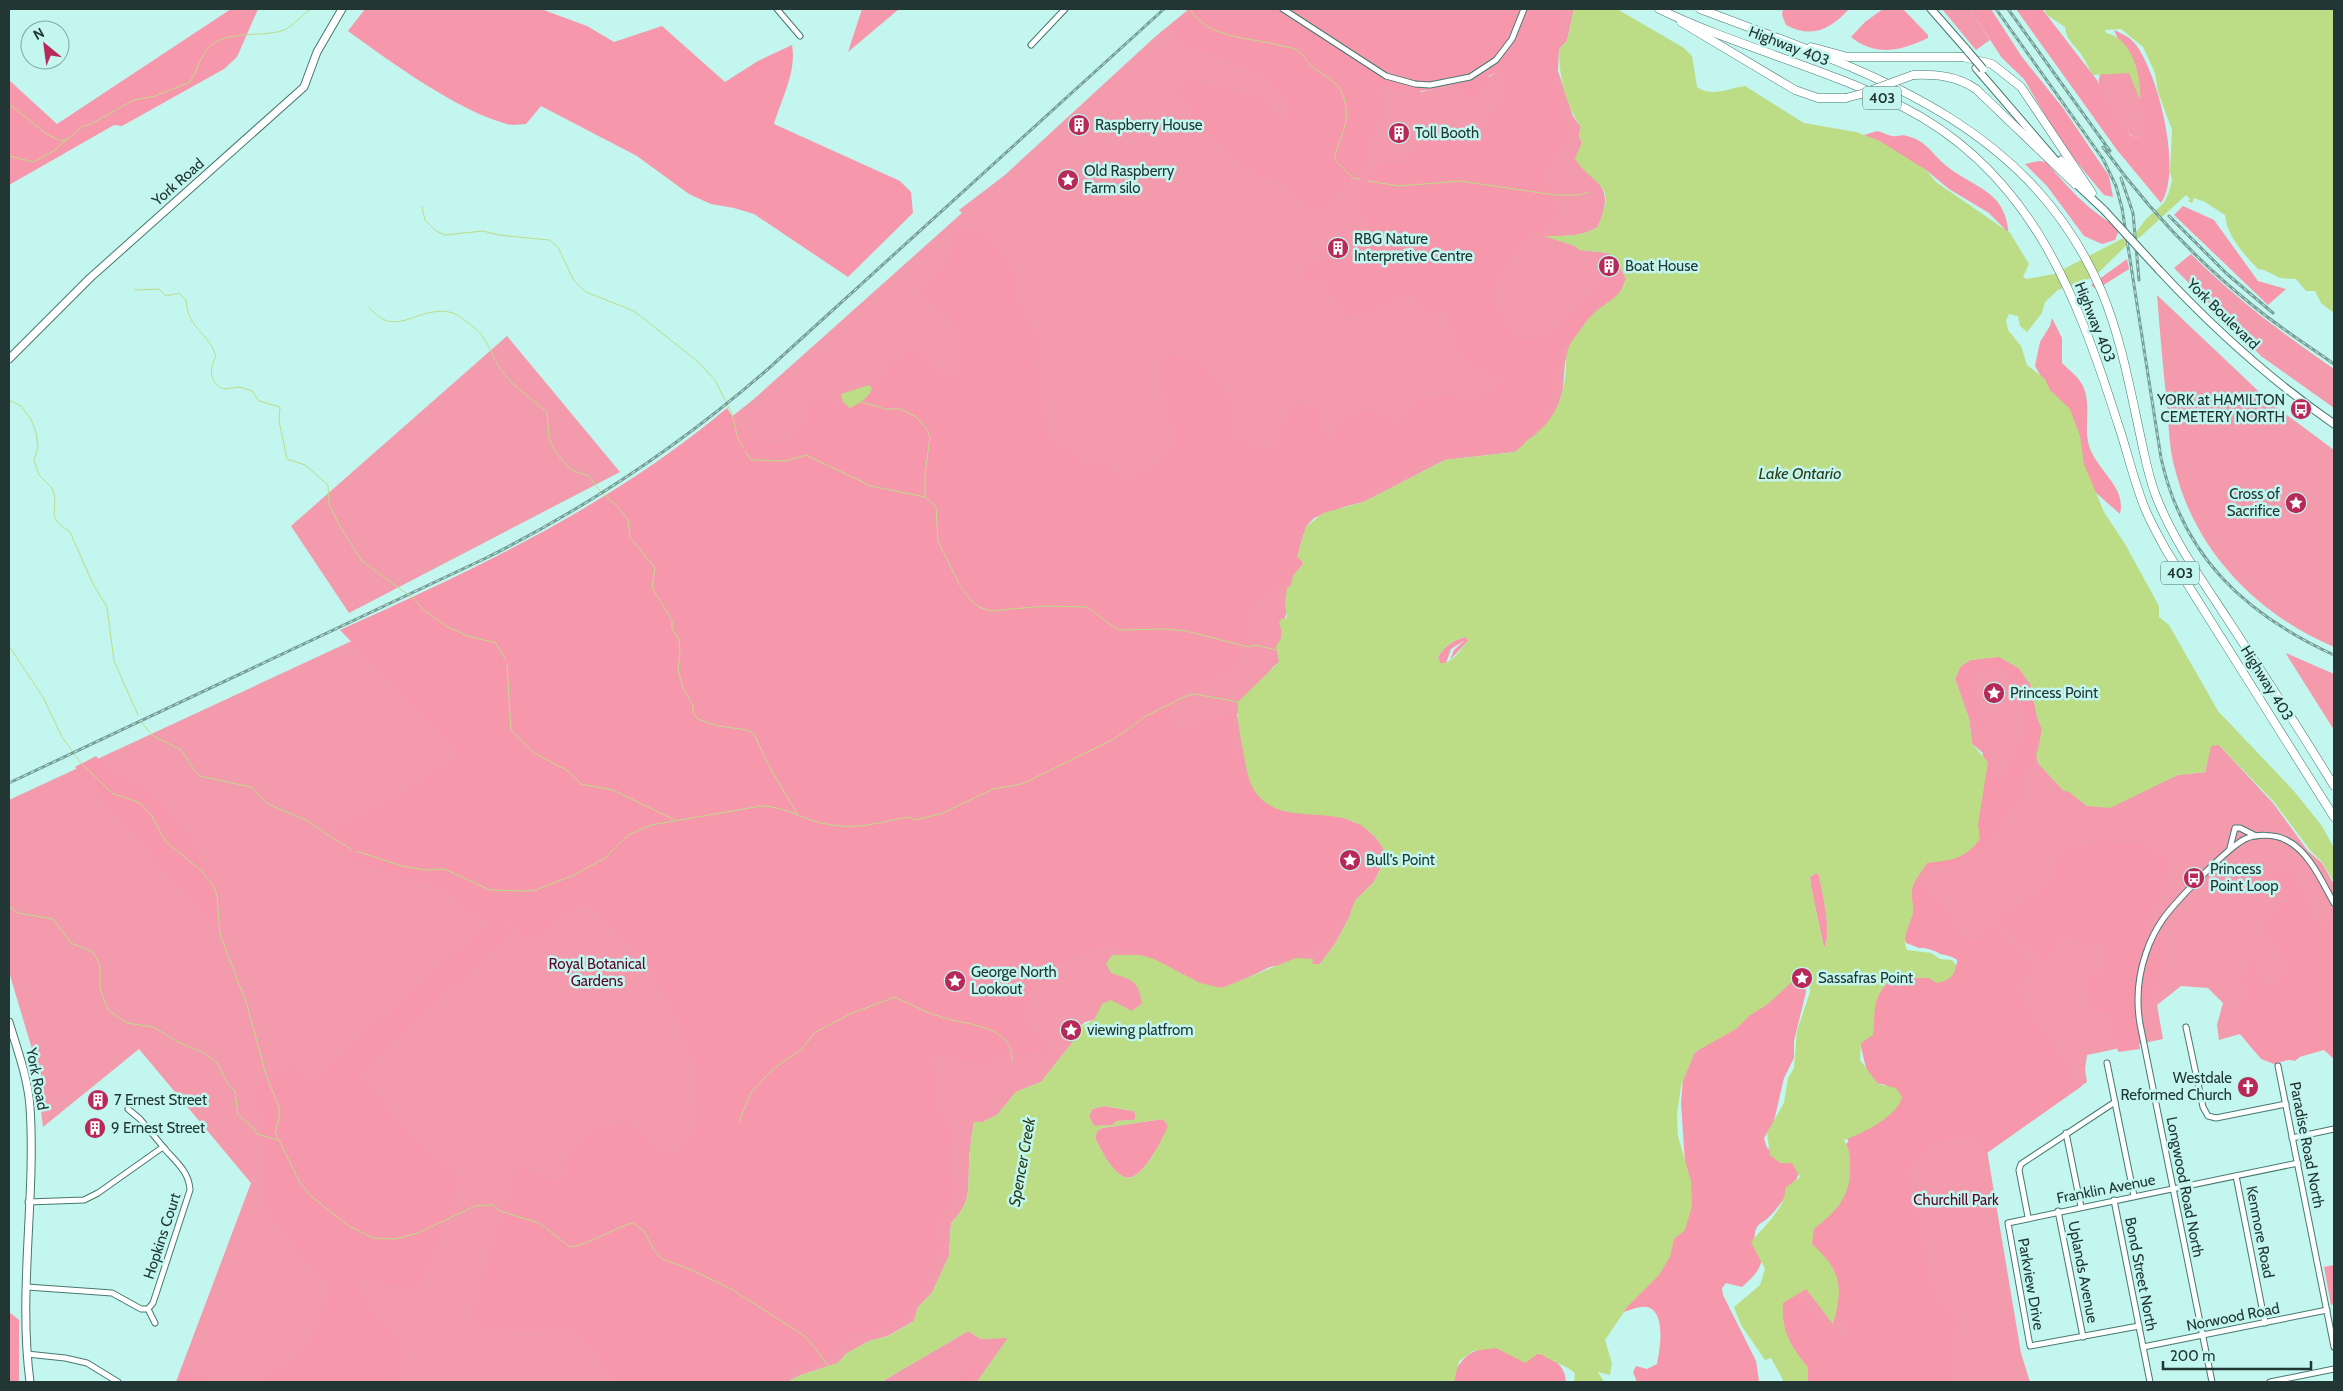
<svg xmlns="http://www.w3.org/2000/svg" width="2343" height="1391" font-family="Cabin,sans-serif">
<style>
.green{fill:#f39aad}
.forest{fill:#f797ac;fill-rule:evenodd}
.water{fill:#bcdd86;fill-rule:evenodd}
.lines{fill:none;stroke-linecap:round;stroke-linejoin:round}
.stream{stroke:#bcdd86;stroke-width:1}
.minor-casing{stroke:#477872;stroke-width:7}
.major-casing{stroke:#477872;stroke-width:9}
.highway-casing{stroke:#477872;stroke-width:9}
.minor{stroke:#fff;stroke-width:5}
.major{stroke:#fff;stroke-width:7}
.highway{stroke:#fff;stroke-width:8}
.rail-casing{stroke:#789e98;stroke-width:3}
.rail{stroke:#c2f6ee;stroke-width:1;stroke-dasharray:4;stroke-linecap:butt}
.major-bridge-casing{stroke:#477872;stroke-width:9;stroke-linecap:butt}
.highway-bridge-casing{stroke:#477872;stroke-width:9;stroke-linecap:butt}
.major-bridge{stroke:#fff;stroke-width:7}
.highway-bridge{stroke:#fff;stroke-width:8}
.labels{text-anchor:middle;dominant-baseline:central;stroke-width:5;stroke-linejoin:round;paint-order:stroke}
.shield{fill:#c2f6ee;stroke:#52706c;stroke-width:1}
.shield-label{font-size:14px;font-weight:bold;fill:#223734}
.street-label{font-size:15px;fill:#223734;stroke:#c2f6ee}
.poi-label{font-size:15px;fill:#223734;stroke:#c2f6ee;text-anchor:start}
.park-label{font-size:15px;fill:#5d0627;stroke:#c2f6ee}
.water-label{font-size:16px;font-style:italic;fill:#2e3b17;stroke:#c2f6ee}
</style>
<rect width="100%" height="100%" fill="#c2f6ee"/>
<g class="green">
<path d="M1189,9H1265L1421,92L1489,77L1495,73L1500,76L1541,9H1574L1567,41L1559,49L1558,71L1573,116L1581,127L1579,136L1582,142L1576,159C1601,187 1614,187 1598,227C1581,237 1565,236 1547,236L1575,246L1580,250L1609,253L1619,264L1626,279L1620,294L1587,321L1581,332L1572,341L1565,362L1563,389L1556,414L1538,434L1515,452L1445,460L1364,502L1334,509L1314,518L1306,527L1297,556L1304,563L1293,576L1294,580L1282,631L1279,662L1273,667L1237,714L1250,781L1333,816L1361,824L1380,841L1387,856L1374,882L1355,901L1349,918L1335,944L1320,964H1311L1313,959L1270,967L1237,983L1222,988L1200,983L1142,1004L1132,1011L1085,1022L1080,1027V1033L1041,1082L1016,1092L997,1115L983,1122H974C972,1136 969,1151 969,1165C968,1192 971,1203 951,1223L949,1256L932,1293L918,1307L914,1321L888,1336L869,1341L846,1354L838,1363L801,1375L787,1382H176L251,1183L139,1049L43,1127L35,1059L9,972V800L466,588L648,483L754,399L962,213L959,210L1005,175L1156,36Z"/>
<path d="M1942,9H1970L1990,40L1976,50Z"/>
<path d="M2127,59C2140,87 2144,103 2143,134L2137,138C2119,131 2102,105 2099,86C2098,81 2100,75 2101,70Z"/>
<path d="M2191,254C2237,300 2281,332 2334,369V408L2261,356L2174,268Z"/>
<path d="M2157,295L2271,403L2334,450V647C2258,615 2195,551 2175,469C2169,449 2169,427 2167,405C2163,369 2160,332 2157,295Z"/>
<path d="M507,336L620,472L349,613L291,526Z"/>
<path d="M2286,653L2334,674V730L2288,657Z"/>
<path d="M1999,657L2019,668L2031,685L2037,716L2042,729L2037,759L2039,764L2064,791H2069L2087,806L2152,786L2178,775L2205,772L2211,745H2219L2273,803L2308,851L2322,863L2334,884V1050L2309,1049L2295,1061L2256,1053L2240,1034L2219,1040L2217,1025L2223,1003L2208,988L2181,986L2157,1005L2163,1039L2087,1055L2085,1069L2087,1082L1987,1150L2021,1353L2030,1382H1806L1786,1329L1794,1291L1858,1159L1845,1135L1880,1125L1941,984L1963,959L1940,954L1931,948H1919L1906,943L1905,939L1914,880L1988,757L1972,744L1969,719L1955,679L1960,667L1970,660Z"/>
<path d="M968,1331L981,1339L1009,1337L977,1382H881Z"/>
</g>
<g class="forest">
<path d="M231,9H258L237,57L224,69L122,126L114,125L9,185V80L57,124Z"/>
<path d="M365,9H541L587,26L614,42L662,26L725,82L758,61L792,45C797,71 781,100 774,124L900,181L911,192L913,213L848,277L754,214L734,208L711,204L689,194L637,156L541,106L526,124C520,124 513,126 507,124C456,110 391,62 348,31Z"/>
<path d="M862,9H899L848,52Z"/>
<path d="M1191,9H1564L1554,85L1570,140L1544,169C1545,185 1554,199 1557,215L1543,230L1526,237L1499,277L1492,296L1504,325L1518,338C1522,338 1529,340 1533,339C1562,333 1591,289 1613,270L1621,286L1616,294L1592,309L1573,340L1558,351C1553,401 1546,446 1487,453C1474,455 1458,451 1445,455C1411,468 1379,489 1346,506C1332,513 1314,515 1301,525C1294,536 1302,546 1300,558C1294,586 1260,589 1249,612C1243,625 1248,644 1241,657C1232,675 1195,682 1178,697C1174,701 1171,708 1168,713L1174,726L1185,731L1230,713C1236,726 1232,740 1235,753C1238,768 1245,781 1252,794C1279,808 1309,805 1337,814C1360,822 1387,849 1377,874L1357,891L1348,915L1336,926L1328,940L1319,946L1305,952L1274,960L1221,987L1211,989L1137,951L1114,946H1103L1042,970C1037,988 1017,1008 1030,1029C1032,1032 1036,1032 1039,1035C1044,1040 1047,1050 1051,1056L1035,1051L1019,1059L1011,1049C1002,1050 999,1059 991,1063C980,1068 952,1056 941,1051L929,1059L938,1076L935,1096L940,1113L952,1130L953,1139L948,1161L956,1188L951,1201L941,1214L938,1233L942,1247L913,1307L908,1314L870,1334L853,1333L828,1360L798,1367L776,1382H616L596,1354L574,1332L553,1325C534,1338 490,1329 470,1321L518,1165L561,1183L565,1175L563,1162C574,1145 600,1122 620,1124L625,1121L641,1133L660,1153L675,1154L695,1130L700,1116L696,1061L648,963L595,909L578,904L533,939H522L518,928L503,920L494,919L513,932L358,1074L421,1146L461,1178L425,1275L415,1291L363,1279L355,1285L371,1311L394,1334L405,1353L395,1382H260L306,1350L332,1289L269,1216L263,1193L264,1129L253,1092L266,1078L293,1065L309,1083L493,919L471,915L451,895L427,883L381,870L346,856L332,838L334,831L416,785L460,755L340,630C476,569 612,505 727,408C732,416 744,435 751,439C766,448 795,445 802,426C809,410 803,404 824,399C859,420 866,396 884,372C891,362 901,356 911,350L924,356L940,373L955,376C962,369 961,361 961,351C959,313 939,313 918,290L945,268L955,237L954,232L957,230L979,229L992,240L1015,273V297L1037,335L1036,365L1045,423L1053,444L1075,454L1088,467L1106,463L1122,483L1130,482L1173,451C1173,442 1174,431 1172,423C1168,401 1154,380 1161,357C1183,347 1223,377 1228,399C1230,410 1230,422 1231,434L1258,450L1276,447L1278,427L1301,402L1319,408L1322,434L1331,441L1334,440C1339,420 1347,415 1366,409L1401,424L1413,403L1422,397L1456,395L1474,402L1505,382C1491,367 1476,372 1463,357C1454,346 1454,326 1445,311L1437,310L1430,313C1420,306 1416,296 1405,291C1386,303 1369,319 1346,316L1322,278L1300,281V273L1320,258L1347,265L1370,229C1366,222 1362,214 1360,207C1354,188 1372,170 1386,161L1399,165C1423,143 1436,128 1469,146L1506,94L1505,80L1495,73L1489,76L1481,98L1469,99L1453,85C1424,92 1408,95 1379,84L1382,116L1376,124L1369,145L1370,158L1327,204L1313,210C1305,203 1297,192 1287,187C1271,179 1254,175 1240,162C1234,157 1230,150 1224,145C1207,129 1183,110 1178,86L1190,78L1222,89L1239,92L1263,101L1281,122L1286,117L1290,106L1258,72L1242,65L1237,67L1226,60L1187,45L1171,28Z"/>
<path d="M1783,9H1849C1831,29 1812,39 1786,25L1782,15Z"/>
<path d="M1883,9H1903L1928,35V38C1901,51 1876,57 1851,37L1865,22Z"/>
<path d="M1970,9H1991L2022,57L2063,108L2109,176L2113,197L2104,195L2075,160L2053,129L2024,79L2002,58Z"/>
<path d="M2016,9H2042L2097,80L2113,116L2130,135L2137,138L2143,134C2144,88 2132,70 2114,30C2123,34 2130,37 2136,45C2158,74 2183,171 2161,203L2117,150Z"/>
<path d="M1877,131C1882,132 1887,135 1892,136C1897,137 1902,134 1907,136C1926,141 1930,151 1943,163C1974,190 2007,188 2009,238L2004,228L1989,213L1949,189L1926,170L1861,136Z"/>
<path d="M2039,161L2046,162C2068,187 2088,211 2118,227V233L2115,240L2102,244L2084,236L2047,186L2025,164Z"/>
<path d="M2183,206L2214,220L2258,281L2286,289L2268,305L2174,215Z"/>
<path d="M2127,259L2129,269L2099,288L2096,289L2091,285Z"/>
<path d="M2052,318L2062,338V363C2069,370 2078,376 2083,386C2093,408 2081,432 2092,453C2102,474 2126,489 2120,514L2095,492L2056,402L2035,366L2040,342L2050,326Z"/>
<path d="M1467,637L1468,641L1450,660L1454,650L1465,640L1451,649L1446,663H1440L1438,657C1444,647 1455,638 1467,637Z"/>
<path d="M1999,657L2019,671L2030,691L2039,726L2034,751L2035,762L2020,779L2024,792C2003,819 1983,860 1946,866C1937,868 1927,866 1918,866L1984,769L1981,733L1957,679C1964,658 1979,659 1999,657ZM2000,665L2019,691L2025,715L2024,735L2009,770L1998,779L1990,760L1971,684L1973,673C1983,668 1991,671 2000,665Z"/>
<path d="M96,756L113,774L146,787L165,806L193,842L216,885L221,905L213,925L75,767Z"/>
<path d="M2102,841L2142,843L2157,853H2168L2172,861L2145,927L2163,937L2164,963L2150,999L2134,1012L2140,1049L2118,1052L2110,1013L2087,1010L2086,972L2104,974L2105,952L2101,941L2084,944L2067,937L2058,940L2053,955L2043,961L1996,920C2015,906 2035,896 2053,880L2055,859L2073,848Z"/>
<path d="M2272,867L2277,868L2282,874L2293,872L2310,906V917L2319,925L2326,924L2333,918L2334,920V1059L2324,1050L2274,1064L2261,1059L2240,1033V1003L2248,994L2242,978L2247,963L2257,961C2256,971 2257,980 2266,986L2279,981L2292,968L2271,941L2263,925L2286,901L2273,887Z"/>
<path d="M1816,873L1819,875C1822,890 1833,936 1824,948L1811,887L1810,877Z"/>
<path d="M1910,881C1942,895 1943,904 1958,933L1976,942L1994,927L2034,970L2016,985L2036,1024L2067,1063L2071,1076L2082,1086L1987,1153L1978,1139L1970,1137L1936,1141L1907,1170L1935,1302C1973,1320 1952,1327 1949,1354C1948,1363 1950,1373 1951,1382H1795L1778,1325L1779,1298L1789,1294C1810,1304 1823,1329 1847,1336L1850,1331L1833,1300L1804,1234L1845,1145L1888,1105L1893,1094L1886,1085L1874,1083L1866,1068L1859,1039L1877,990L1896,974L1946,973L1957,964V960C1947,952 1920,949 1905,940Z"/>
<path d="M1801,969L1804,975L1806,992L1794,1041V1058L1784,1078L1774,1121L1764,1138L1767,1148L1791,1159L1799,1173C1793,1188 1779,1207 1767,1219C1763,1222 1758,1224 1756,1229C1747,1256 1781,1253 1742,1287L1726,1283L1722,1288L1723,1295L1756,1361L1759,1380L1756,1382H1637L1633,1372L1636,1366L1647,1369L1657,1364C1660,1349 1668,1304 1641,1307C1634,1308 1627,1311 1621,1313L1687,1193L1681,1103L1683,1078L1692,1055Z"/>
<path d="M1104,1106L1134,1111L1136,1116L1134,1120L1117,1121L1113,1125L1094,1126L1089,1117L1092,1109Z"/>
<path d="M1163,1119L1169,1126C1163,1137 1140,1188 1122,1176C1110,1169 1101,1150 1095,1138L1097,1131L1102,1128Z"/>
<path d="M2334,1265V1304L2331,1305L2324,1267Z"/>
<path d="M9,1312L19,1320V1382H9Z"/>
<path d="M1496,1347C1522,1352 1564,1349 1566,1382H1449C1462,1358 1467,1349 1496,1347Z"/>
<path d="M980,1359L981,1363L968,1382H955Z"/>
<path d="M182,1367L205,1377V1382H178Z"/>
</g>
<g class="water">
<path d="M1574,9H1617L1684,48L1692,56L1697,87C1713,98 1728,88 1745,86L1804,123L1856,132L1880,141L1926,170L1936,182L2010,233L2029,264L2023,277L2027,279L2054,274L2137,231L2146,219L2164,203L2169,192L2172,180L2170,172L2172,130L2158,92L2155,73L2143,47L2121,29L2105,30L2106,33C2132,38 2142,76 2140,100L2129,73L2093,75C2089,69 2087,63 2083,57C2077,47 2066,41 2065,27L2047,15L2044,9H2334V313L2321,303L2315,291H2306L2296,279L2280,278L2264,270L2258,269C2244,254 2227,237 2225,215L2205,202L2194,198L2192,203L2188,201L2190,199L2186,195L2139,238L2129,243L2094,277L2058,290L2045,302L2042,313L2027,332L2020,326L2018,316L2009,314L2006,321L2008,330L2021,346L2027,365L2045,379L2050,390L2070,409L2080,436L2084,464L2104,512L2125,544L2159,606V617L2169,625L2218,711L2293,790L2322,826L2334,848V882L2322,862L2310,850L2274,802L2219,745L2211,746L2205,772L2178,775L2110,808L2087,806L2069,792L2064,791L2039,764L2036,753L2038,750L2042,729L2037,716L2031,685L2019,668L1999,657L1970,660L1960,667L1955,679L1969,719L1972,744L1988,762L1978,825L1980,839C1964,860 1952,860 1927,863C1923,870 1916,878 1913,886C1910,896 1914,904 1913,913C1910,925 1901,938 1907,950L1931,953L1940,959L1952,960L1956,965C1954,978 1948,981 1936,983L1929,978H1892C1871,999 1876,1008 1873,1035L1861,1043L1860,1060L1878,1084L1896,1088L1902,1097C1898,1116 1862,1134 1844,1140C1851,1152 1850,1158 1850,1171C1850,1198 1834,1213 1814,1229L1812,1244C1841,1270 1844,1287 1833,1324L1806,1289L1783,1303C1781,1330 1791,1347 1808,1367V1382H1782L1783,1380L1771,1358L1765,1360L1741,1325L1734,1307L1760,1285L1765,1269L1751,1242C1763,1227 1787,1207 1785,1188L1800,1177L1792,1163H1780L1770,1155L1767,1133L1784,1103L1788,1078L1794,1068L1797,1031L1810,992L1808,967L1768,1004L1749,1016L1736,1029L1695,1052L1681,1086L1677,1114L1678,1136L1691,1181L1692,1206L1687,1223L1685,1230L1674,1239L1670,1257L1659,1275L1628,1306L1605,1340L1612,1363L1610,1375L1598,1372L1604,1382H1574L1575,1373C1566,1365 1550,1361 1539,1353L1525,1363L1496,1348L1473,1351L1459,1361L1454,1382H977L1008,1338L981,1339L968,1331L881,1382H787L801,1375L838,1363L846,1354L869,1341L889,1336L914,1321L918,1307L932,1293L949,1256L951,1223C971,1203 968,1192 969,1165C969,1151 972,1136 974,1122H983L997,1115L1016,1092L1041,1082L1080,1033V1027L1094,1020L1102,1004L1111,1000L1132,1011L1142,1004C1139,980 1132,980 1111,973L1106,964L1112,955H1140L1154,959L1200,983L1222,988L1296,958L1313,959L1312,964H1320L1335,944L1349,918L1355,901L1374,882L1387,856C1357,789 1288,835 1257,794C1249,784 1246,768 1244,755C1240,737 1237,720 1238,702L1279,662L1276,646C1283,638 1283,633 1279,623L1281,619L1287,618L1285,602L1287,588L1291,585L1293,576L1304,563L1297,557L1306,527L1323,513L1364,502L1445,460L1515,452C1521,448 1524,443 1529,439C1551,424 1561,405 1565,379C1567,365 1564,353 1572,341C1578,333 1586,321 1593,314C1607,301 1621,298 1626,279L1619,264L1609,253L1580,250L1575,246L1544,236C1563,236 1581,237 1598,227C1617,179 1597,191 1575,159L1582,142L1579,136L1581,127C1565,103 1559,78 1559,49L1567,41ZM1467,637L1468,641C1460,650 1453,664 1440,663L1438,657C1444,647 1455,638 1467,637ZM1816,873L1819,875C1822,890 1833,936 1824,948L1811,887L1810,877ZM1104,1106L1134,1111L1136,1116L1134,1120L1117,1121L1113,1125L1094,1126L1089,1117L1092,1109ZM1163,1119L1168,1126C1163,1138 1140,1188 1122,1176C1110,1169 1101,1150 1095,1138L1097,1131L1102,1128Z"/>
<path d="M869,385L872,388C869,399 859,403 850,408L843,402L841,394Z"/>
</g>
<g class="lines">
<g class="stream">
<path d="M1190,9C1208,40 1252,37 1282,46C1287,47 1293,48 1297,50C1303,54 1307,62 1313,67C1331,82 1343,81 1346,109C1349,129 1334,147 1335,160L1353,178L1359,179"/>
<path d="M9,104L48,135L62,141L67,139"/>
<path d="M9,156L34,162L55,150L83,126L91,124L134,100L155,96L190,82C196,73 198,63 204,54C219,27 260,39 284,30C291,27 302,15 311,9"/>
<path d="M1368,181L1399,186L1460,181L1555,195H1579L1589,192"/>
<path d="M422,207L425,220L435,230L444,235L483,231L499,235L549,240L558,247L574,281L586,292L634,311L697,361L715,380L732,414L738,439L743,447"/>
<path d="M135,290L159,289L166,296L179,293L186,300C188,331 209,331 216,357C209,369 209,383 224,389L240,387L252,391L259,401L280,407L279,421L287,459L305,465L328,485L329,504L341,528L362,561L414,599L424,610L446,626L468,636L496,643L505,659"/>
<path d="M369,307C396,342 418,303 453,313C458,314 462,319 466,321C472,326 479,330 483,337C491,348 495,363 504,374C515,388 533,400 547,412L549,438L556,453L571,470L589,476L600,491L615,504L628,520L630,538"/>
<path d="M9,400L21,406L31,419L36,432L38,447L34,460L39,475L52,488L55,496L54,516L58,523L70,532L93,584L107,607L114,661L138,715"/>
<path d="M862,402L885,409H901L916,417L927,429L930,437L925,474V497"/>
<path d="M745,451L751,460L786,461L806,455L871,486L925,497L936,507L938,541L959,584L972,602L979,607L991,611L1045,606L1087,607L1118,630L1164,629L1186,631L1249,647L1256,645L1276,650"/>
<path d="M632,540L655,568L652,588L672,620V628L679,640L680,652L678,671L684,690L693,705V713L698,719L718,726L748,730L754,734L769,766L797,814"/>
<path d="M9,646L43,697L62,737L80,762L112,793L140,803L152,816L165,841L202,871L214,887L217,896L220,934L247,1005L266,1075L279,1107V1119L275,1132L300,1183L311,1196L349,1226L373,1238L395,1239L418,1233L475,1206L493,1205L500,1211L539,1223L570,1247C593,1243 611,1229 633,1223L644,1231L654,1250L662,1259L694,1271L733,1290L806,1337L828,1365"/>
<path d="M507,664L511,730L534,753L568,771L581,784L613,790L675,820"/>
<path d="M142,723L152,735L181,750L194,770L200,776L251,787L268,804L308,821L326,834L351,849"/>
<path d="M356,851L402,866L425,870L444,869L490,890L523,891L536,890L574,875L605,858L628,835L651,825L761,806C783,806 800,818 821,823C858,831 873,823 909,817L915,820L943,813L993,789L1022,784L1114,739L1146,716L1186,696L1195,694L1238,702"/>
<path d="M9,906L18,913L53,919L71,943L93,952L100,965V988L108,1010L127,1023L153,1027L180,1043L204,1053L217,1063L228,1084L235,1091L238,1115L254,1128L257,1134L278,1140"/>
<path d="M739,1122L751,1092L773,1069L803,1048L814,1033L850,1014L895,997C910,1004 925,1012 941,1017C965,1025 1015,1025 1012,1061"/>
</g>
<g class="minor-casing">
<g id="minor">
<path d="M777,9L800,36"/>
<path d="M1283,9L1386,76L1415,84L1430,85L1470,77L1496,60L1512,39L1524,9"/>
<path d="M1031,45L1065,9"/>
<path d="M2230,848L2235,828H2240L2256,836"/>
<path d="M2186,1027L2203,1107L2208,1116L2216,1118L2286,1104"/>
<path d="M2107,1063L2134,1196"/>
<path d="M2278,1066L2334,1347"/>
<path d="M128,1109L140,1119L165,1149"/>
<path d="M2066,1133L2081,1207"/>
<path d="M2292,1138L2334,1129"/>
<path d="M2236,1176L2265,1323"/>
<path d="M2114,1200L2150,1382"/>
<path d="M2058,1211L2083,1337"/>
<path d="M2028,1217L2019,1170L2021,1164L2115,1102"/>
<path d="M27,1287L112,1293L141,1309H148L153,1303L190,1190C189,1171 175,1161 163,1147L98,1193L84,1200L28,1202"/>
<path d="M148,1309L155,1323"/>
<path d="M2139,1326L2030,1346L2008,1223L2298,1163"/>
<path d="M2143,1347L2327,1310"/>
<path d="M27,1354L65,1358L87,1363L118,1382"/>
<path d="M2212,1382L2140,1024C2136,1000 2138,976 2146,953C2150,941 2156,929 2163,919C2176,901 2227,848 2245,839C2256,834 2275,834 2286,840C2309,851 2322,882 2334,903"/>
<path d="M2270,1382L2334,1369"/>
</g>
</g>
<g class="major-casing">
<g id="major">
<path d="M1931,9L1966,49"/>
<path d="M1976,68L2062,168"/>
<path d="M2061,160L2084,185"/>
<path d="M2072,180L2104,210"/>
<path d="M2159,270C2213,328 2269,379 2334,424"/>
<path d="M9,359L90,278L304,87L317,52L342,9"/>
<path d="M9,1022C17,1049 28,1078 30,1107C36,1198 18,1291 30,1382"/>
</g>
</g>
<g class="highway-casing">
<g id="highway">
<path d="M1659,9C1738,47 1825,68 1903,107C2031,172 2077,295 2118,424C2128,453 2134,483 2146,511C2152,525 2159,537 2166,550L2334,817"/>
<path d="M1700,9C1861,70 2026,117 2101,290C2121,337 2130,389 2141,439C2145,458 2149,478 2156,496C2173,540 2202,580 2228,620C2264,675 2300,730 2334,786"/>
<path d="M1681,22L1795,90L1818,98H1846"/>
<path d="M1811,47L1848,57H1963L1992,64L2021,87L2092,193"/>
<path d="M1913,75C1936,74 1957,76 1976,89L2075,184"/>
</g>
</g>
<use href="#minor" class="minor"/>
<use href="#major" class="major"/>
<use href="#highway" class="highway"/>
<g class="rail-casing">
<g id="rail">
<path d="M1996,9L2103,159L2116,186L2122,208L2161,458C2183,557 2245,614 2334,655"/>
<path d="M2008,9L2110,151"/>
<path d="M2103,147C2145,205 2195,259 2251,304C2277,326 2306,344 2334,364"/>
<path d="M2121,178L2133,213L2139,280"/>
<path d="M2169,216L2227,274L2273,313"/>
<path d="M9,783L486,558C588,507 682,444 768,369L1164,9"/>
</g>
</g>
<use href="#rail" class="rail"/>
<g class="major-bridge-casing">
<g id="major-bridge">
<path d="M1966,49L1983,69"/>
<path d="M2104,210L2159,270"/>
</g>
</g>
<g class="highway-bridge-casing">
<path id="highway-bridge" d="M1846,98L1861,94L1913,75"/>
</g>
<use href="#major-bridge" class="major-bridge"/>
<use href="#highway-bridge" class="highway-bridge"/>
</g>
<defs>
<g id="building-disc" transform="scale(1.125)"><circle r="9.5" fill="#b8295a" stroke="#c2f6ee"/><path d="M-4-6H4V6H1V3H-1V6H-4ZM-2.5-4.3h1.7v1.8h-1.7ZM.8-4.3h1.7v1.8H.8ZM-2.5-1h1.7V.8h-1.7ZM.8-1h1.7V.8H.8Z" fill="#fff"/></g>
<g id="sight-disc" transform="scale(1.125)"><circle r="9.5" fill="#b8295a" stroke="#c2f6ee"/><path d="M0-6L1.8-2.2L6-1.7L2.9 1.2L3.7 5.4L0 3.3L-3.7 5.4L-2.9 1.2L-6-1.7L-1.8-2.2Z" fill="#fff"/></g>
<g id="bus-disc" transform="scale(1.125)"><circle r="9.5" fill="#b8295a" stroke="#c2f6ee"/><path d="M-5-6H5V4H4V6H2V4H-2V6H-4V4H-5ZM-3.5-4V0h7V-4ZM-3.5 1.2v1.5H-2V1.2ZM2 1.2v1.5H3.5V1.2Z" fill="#fff"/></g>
<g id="church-disc" transform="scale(1.125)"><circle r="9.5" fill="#b8295a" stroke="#c2f6ee"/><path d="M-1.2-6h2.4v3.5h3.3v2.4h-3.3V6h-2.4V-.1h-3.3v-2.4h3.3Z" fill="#fff"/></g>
</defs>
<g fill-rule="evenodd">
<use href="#building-disc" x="1079" y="125"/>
<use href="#building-disc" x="1399" y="133"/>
<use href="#sight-disc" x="1068" y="180"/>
<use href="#building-disc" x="1338" y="248"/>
<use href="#building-disc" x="1609" y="266"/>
<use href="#bus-disc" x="2301" y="409"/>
<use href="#sight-disc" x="2296" y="503"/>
<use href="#sight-disc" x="1994" y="693"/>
<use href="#sight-disc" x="1350" y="860"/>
<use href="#bus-disc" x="2194" y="878"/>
<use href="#sight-disc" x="1802" y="978"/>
<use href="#sight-disc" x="955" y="981"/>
<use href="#sight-disc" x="1071" y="1030"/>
<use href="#church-disc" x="2248" y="1087"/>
<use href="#building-disc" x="98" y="1100"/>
<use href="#building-disc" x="95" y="1128"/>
</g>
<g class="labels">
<g class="shield">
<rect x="1863" y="86.5" width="38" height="23" rx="4"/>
<rect x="2161" y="561.5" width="38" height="23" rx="4"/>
</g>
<g class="shield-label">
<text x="1882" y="98">403</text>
<text x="2180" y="573">403</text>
</g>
<g class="street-label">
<text transform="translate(1789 46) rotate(21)">Highway 403</text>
<text transform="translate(178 182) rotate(-41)">York Road</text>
<text transform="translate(2223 314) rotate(44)">York Boulevard</text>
<text transform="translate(2095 322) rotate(68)">Highway 403</text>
<text transform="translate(2267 683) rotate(58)">Highway 403</text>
<text transform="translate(37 1079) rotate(79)">York Road</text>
<text transform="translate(2307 1145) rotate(79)">Paradise Road North</text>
<text transform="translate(2185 1187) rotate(79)">Longwood Road North</text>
<text transform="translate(2106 1189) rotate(-11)">Franklin Avenue</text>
<text transform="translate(2260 1232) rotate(79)">Kenmore Road</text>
<text transform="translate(162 1236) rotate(-72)">Hopkins Court</text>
<text transform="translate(2083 1272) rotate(79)">Uplands Avenue</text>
<text transform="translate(2141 1274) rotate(79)">Bond Street North</text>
<text transform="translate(2031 1284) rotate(80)">Parkview Drive</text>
<text transform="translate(2233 1317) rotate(-11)">Norwood Road</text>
</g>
<g class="poi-label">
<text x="1095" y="125">Raspberry House</text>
<text x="1415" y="133">Toll Booth</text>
<text x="1084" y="171">Old Raspberry<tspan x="1084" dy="17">Farm silo</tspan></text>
<text x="1354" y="239">RBG Nature<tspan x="1354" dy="17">Interpretive Centre</tspan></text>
<text x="1625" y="266">Boat House</text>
<text x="2285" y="400" text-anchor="end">YORK at HAMILTON<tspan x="2285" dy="17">CEMETERY NORTH</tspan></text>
<text x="2280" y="494" text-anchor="end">Cross of<tspan x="2280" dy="17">Sacrifice</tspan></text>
<text x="2010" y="693">Princess Point</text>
<text x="1366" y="860">Bull's Point</text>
<text x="2210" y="869">Princess<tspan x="2210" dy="17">Point Loop</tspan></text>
<text x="971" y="972">George North<tspan x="971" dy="17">Lookout</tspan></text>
<text x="1818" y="978">Sassafras Point</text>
<text x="1087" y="1030">viewing platfrom</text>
<text x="2232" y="1078" text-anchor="end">Westdale<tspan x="2232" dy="17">Reformed Church</tspan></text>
<text x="114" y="1100">7 Ernest Street</text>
<text x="111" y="1128">9 Ernest Street</text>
</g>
<g class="park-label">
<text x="597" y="964">Royal Botanical<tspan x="597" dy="17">Gardens</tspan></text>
<text x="1956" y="1200">Churchill Park</text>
</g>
<g class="water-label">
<text x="1800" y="473">Lake Ontario</text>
<text transform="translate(1022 1162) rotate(-80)">Spencer Creek</text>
</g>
</g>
<rect width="2343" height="1391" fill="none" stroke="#223734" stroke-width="20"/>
<g transform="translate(45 45) rotate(331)"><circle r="24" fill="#c2f6ee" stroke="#82aaa4"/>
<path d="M0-4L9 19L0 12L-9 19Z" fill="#b8295a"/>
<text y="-8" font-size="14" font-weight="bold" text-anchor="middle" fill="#223734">N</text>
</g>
<path d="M2163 1361v8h148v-8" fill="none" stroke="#223734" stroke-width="2.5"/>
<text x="2170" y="1361" font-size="15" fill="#223734" stroke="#c2f6ee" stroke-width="4" paint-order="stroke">200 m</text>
</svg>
